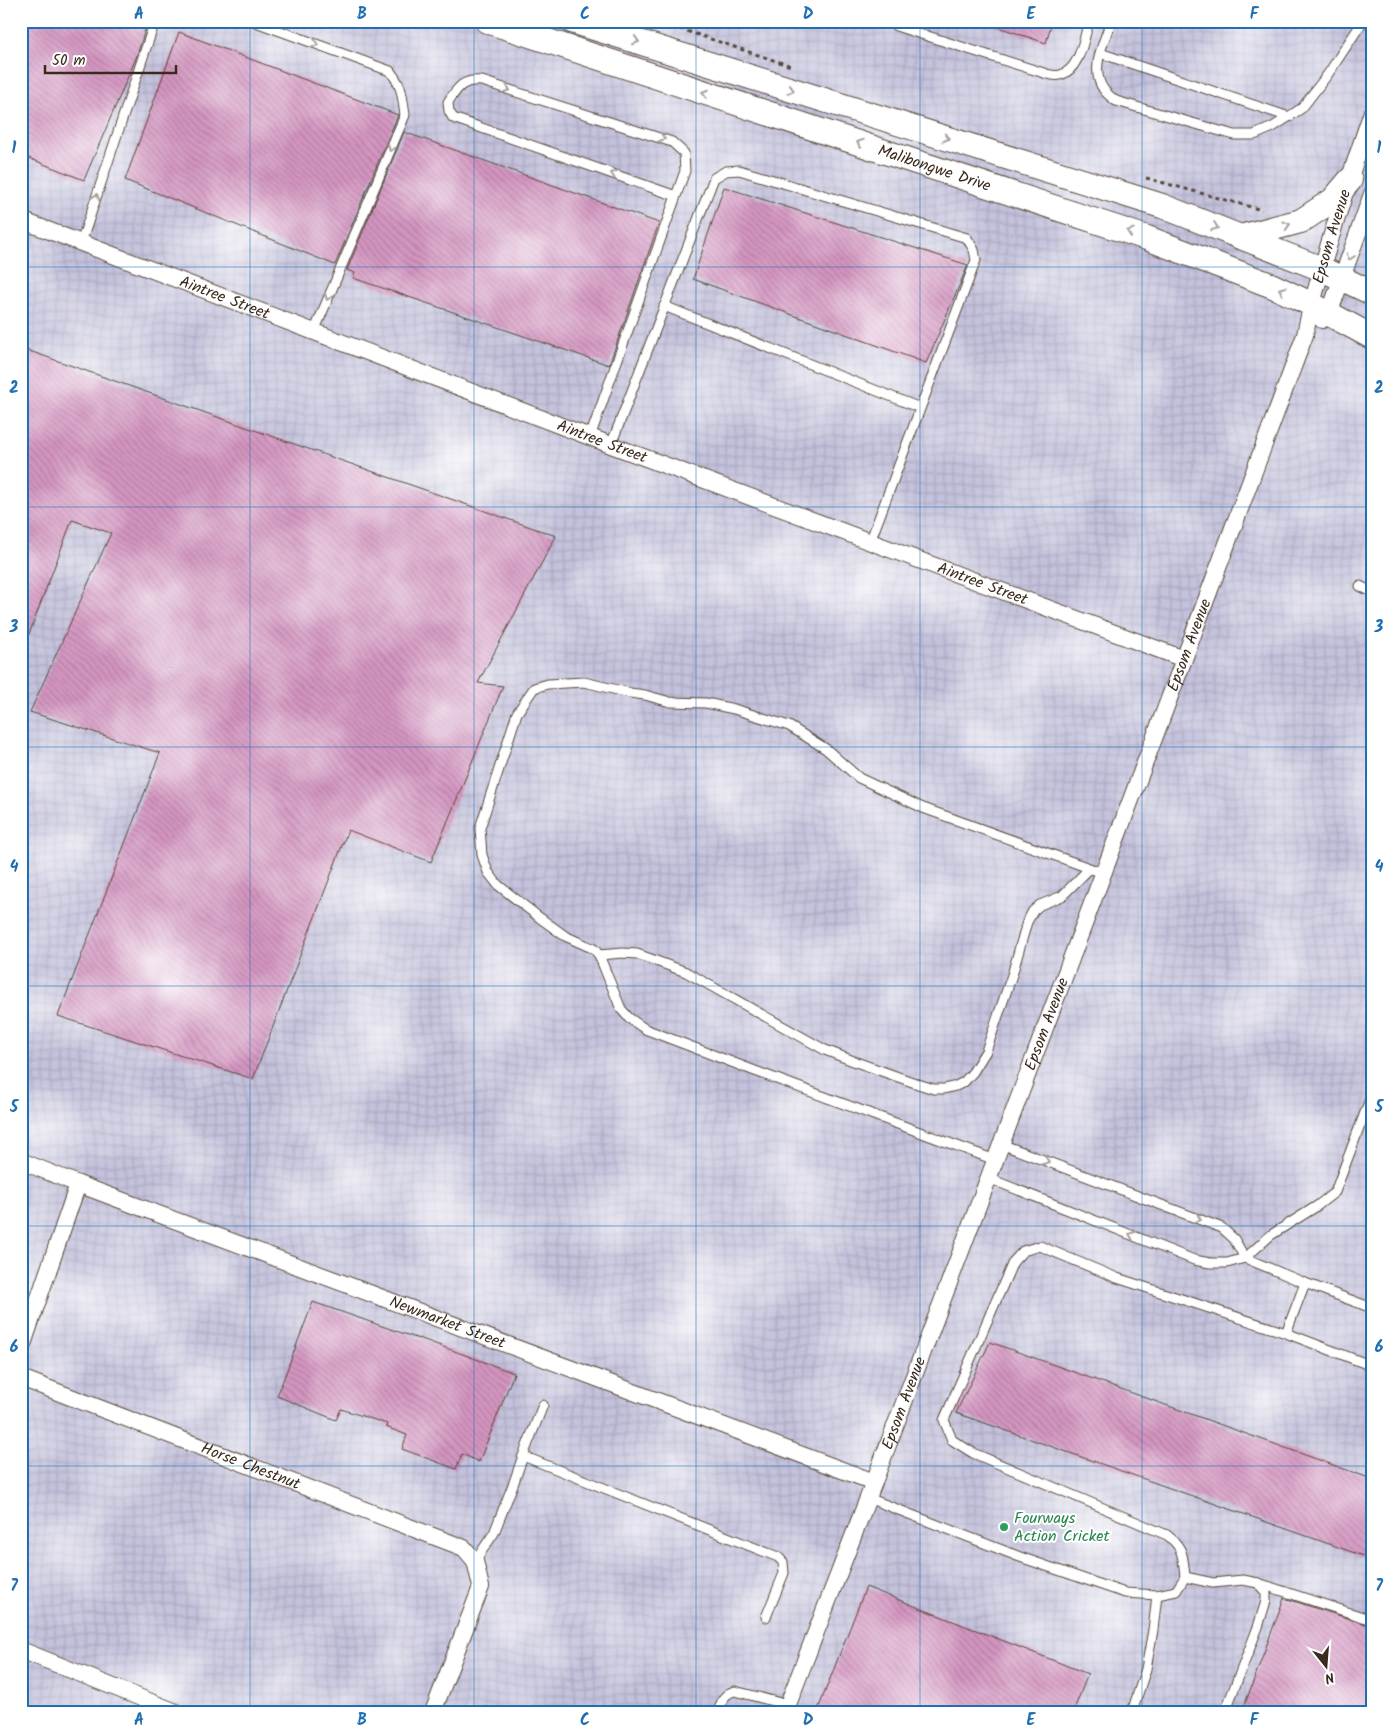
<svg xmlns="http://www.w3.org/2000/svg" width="1393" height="1733" font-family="Kalam,sans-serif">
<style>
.industrial{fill:url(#industrial-grid)}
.building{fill:url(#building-back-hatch)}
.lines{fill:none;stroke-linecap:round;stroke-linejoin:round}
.service-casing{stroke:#564638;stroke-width:11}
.minor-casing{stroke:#564638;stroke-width:18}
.secondary-casing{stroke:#564638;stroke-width:26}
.path{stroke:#564638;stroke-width:3;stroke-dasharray:4 4;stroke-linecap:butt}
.service{stroke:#fff;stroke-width:9}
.minor{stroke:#fff;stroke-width:16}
.secondary{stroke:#fff;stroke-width:24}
.oneway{stroke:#a79f9a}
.grid{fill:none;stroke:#1f6fb2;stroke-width:1;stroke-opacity:0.55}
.leisure-dot{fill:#2e9e5b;stroke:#fff;stroke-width:2}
.labels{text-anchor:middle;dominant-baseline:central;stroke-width:4;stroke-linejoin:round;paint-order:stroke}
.street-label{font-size:16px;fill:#3b2a1e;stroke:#fff}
.leisure-label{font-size:16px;fill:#27864d;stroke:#fff;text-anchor:start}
.neatline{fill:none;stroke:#1f6fb2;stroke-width:2}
.grid-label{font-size:16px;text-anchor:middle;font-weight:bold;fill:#1f6fb2}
</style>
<defs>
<pattern id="industrial-grid" width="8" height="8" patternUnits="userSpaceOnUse" patternTransform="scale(1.25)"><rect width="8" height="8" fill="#c3c1db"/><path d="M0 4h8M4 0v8" fill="none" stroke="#a8a6bc"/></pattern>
<pattern id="building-back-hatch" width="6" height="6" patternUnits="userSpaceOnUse" patternTransform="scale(1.25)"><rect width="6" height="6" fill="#d495c1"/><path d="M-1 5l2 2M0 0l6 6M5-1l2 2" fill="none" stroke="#ad7a9c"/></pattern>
</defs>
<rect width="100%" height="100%" fill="#fff"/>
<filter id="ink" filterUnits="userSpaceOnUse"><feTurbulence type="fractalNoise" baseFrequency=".02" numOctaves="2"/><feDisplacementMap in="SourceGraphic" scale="10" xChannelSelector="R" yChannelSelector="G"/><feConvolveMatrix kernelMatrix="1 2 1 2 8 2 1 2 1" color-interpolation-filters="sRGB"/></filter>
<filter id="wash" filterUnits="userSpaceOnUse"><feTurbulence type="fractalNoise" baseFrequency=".0096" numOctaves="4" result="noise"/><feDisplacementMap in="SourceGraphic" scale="20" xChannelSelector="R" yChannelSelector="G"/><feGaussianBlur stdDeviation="1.12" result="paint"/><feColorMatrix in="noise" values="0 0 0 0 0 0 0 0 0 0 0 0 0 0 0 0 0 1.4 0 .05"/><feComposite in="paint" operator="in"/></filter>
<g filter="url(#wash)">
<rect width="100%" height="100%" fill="#f2e7cd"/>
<rect class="industrial" x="21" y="21" width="1351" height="1691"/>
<g id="blocks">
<g class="building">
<path d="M21,21H133L146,27L136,58L84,180L21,155Z"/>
<path d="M989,21H1052L1046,43L989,24Z"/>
<path d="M179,32L398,115L335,265L125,180Z"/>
<path d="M404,132L659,223L609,365L353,278L355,273L347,270Z"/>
<path d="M724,187L968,265L926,363L693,279Z"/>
<path d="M21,348L556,536L478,683L503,686L431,862L348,830L253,1079L58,1016L160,753L30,712L111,533L72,520L23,650H21Z"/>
<path d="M313,1302L419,1339V1338L514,1373L479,1462L462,1454L456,1469L402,1449L407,1435L386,1427L387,1424L341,1409L336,1420L277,1396Z"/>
<path d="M990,1342L1372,1479V1559L956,1413Z"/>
<path d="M866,1587L1088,1674L1073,1712H817Z"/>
<path d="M1284,1598L1372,1626V1712H1242Z"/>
</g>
</g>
</g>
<g filter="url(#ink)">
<use href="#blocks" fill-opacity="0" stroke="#564638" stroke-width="1"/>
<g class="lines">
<g class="service-casing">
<g id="service">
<path d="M253,21L390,71C403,87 402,96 405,115L314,332"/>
<path d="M1111,21C1104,42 1089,70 1104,90C1107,94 1112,98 1116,101L1234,135H1254L1273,127L1302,108L1328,74L1363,21"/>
<path d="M896,26L1047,74C1051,75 1056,76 1060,75C1080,70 1084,38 1089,21"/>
<path d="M1100,53L1289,117"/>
<path d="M81,243L155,21"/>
<path d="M664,306L920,408"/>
<path d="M590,437L676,196L685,171L684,153L672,142L482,81C463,79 458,87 448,102L449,111L453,118L676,196"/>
<path d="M611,445L714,178L726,171L739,170L967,238L974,250L976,260L870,542"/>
<path d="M1360,586L1372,592"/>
<path d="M599,955L623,953L637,954L686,972L825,1050L856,1062L921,1085L934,1089H944L956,1086L964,1082L973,1072L986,1051L1012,975L1027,922L1033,911L1040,905L1062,896L1089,869"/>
<path d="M1001,1144L1222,1228L1234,1239L1245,1258L1305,1283L1286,1333L1372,1366"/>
<path d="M995,1160L755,1071L645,1029L629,1018L621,1009L599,955L594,949L565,936L540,918L498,885L488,872L482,855L480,828L517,713L534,688L548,684L584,682L630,693L645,695L670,702L706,703L734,709L789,726L826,749L859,778L923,808L1103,873"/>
<path d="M988,1178L1194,1260L1210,1263H1227L1245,1258L1271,1235L1317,1206L1335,1192L1372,1094"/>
<path d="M1305,1283L1372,1308"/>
<path d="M523,1456L543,1405"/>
<path d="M868,1498L1020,1557L1125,1593L1157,1595L1176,1591L1185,1577L1213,1583L1243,1580L1258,1583L1266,1593V1601L1258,1627L1225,1712"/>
<path d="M475,1561L494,1533L514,1482L523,1456L778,1557L783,1562L784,1573L766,1617"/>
<path d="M1185,1577C1183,1557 1184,1548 1167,1535L973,1453L952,1440L944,1420L1013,1262L1023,1251L1040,1246L1117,1278L1286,1333"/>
<path d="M1258,1583L1372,1620"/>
<path d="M718,1712C722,1701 723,1694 735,1691L788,1705"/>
<path d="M1132,1712L1146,1669L1153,1630L1157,1595"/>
</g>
</g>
<g class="minor-casing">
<g id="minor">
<path id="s1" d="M21,220L611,445L1184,659"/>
<path d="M1322,320L1329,314L1372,194"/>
<path id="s2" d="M21,1161L78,1184L874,1482"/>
<path d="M21,1350L78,1184"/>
<path id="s3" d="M21,1378L464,1548L475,1561L481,1587L433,1712"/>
<path d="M21,1650L176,1712"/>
<path id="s4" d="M785,1712L868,1498L1184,659L1305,335C1309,312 1316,290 1322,268C1337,215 1354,164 1372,112"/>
</g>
</g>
<g class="secondary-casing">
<g id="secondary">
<path id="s5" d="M487,21L1147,238L1273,286L1311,304L1372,337"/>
<path d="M572,21L1162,206L1322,269L1372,293"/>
<path d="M1240,237L1301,221L1333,200L1350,180"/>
</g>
</g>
<g class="path">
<path d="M657,21L791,66"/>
<path d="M1146,178L1262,210"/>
</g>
<use href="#service" class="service"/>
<use href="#minor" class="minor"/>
<use href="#secondary" class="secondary"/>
</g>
<defs><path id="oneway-chevron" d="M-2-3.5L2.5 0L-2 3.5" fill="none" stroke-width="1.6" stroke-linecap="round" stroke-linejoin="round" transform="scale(1.25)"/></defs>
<g class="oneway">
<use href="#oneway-chevron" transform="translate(636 41) rotate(17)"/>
<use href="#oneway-chevron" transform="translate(315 44) rotate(20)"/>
<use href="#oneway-chevron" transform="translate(507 89) rotate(18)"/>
<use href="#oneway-chevron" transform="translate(791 90) rotate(17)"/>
<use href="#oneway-chevron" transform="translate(705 93) rotate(-162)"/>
<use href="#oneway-chevron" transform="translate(662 138) rotate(18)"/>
<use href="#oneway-chevron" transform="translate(946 138) rotate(17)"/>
<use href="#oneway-chevron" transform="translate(860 143) rotate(-162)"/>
<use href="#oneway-chevron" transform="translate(391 148) rotate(113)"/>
<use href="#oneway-chevron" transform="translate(614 174) rotate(-161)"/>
<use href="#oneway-chevron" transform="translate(96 197) rotate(-71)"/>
<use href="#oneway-chevron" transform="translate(1287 225) rotate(-16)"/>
<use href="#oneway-chevron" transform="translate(1215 227) rotate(21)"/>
<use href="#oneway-chevron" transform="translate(1130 232) rotate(-162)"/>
<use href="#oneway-chevron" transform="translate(1350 257) rotate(108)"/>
<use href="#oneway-chevron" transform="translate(1282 290) rotate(-155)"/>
<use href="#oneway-chevron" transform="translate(328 297) rotate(113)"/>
<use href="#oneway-chevron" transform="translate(1046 1161) rotate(21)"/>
<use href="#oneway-chevron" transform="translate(1198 1219) rotate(21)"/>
<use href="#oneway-chevron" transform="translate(1132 1235) rotate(-158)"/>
</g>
</g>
<path class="grid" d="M250,21V1712M474,21V1712M696,21V1712M920,21V1712M1142,21V1712M21,267H1372M21,507H1372M21,747H1372M21,986H1372M21,1226H1372M21,1466H1372"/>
<circle class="leisure-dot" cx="1004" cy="1527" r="5"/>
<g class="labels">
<g class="street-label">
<text stroke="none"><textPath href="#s5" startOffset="471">Malibongwe Drive</textPath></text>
<text stroke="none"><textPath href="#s4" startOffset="1574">Epsom Avenue</textPath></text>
<text stroke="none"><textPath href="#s1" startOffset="218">Aintree Street</textPath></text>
<text stroke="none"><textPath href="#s1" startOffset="622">Aintree Street</textPath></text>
<text stroke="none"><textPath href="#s1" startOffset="1028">Aintree Street</textPath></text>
<text stroke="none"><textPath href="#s4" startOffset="1141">Epsom Avenue</textPath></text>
<text stroke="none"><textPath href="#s4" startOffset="736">Epsom Avenue</textPath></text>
<text stroke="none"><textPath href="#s2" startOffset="456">Newmarket Street</textPath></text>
<text stroke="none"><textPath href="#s4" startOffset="331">Epsom Avenue</textPath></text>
<text stroke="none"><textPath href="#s3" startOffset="246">Horse Chestnut</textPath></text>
</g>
<g class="leisure-label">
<text x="1014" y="1518">Fourways<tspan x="1014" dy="18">Action Cricket</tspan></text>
</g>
</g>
<rect width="1393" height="1733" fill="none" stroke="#fff" stroke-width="55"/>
<g transform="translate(1326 1666) rotate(163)" stroke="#ffffff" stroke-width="4" paint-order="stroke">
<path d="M0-4L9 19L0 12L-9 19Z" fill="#3b2a1e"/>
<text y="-8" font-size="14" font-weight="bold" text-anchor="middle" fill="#3b2a1e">N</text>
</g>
<path d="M45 65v8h131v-8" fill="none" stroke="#3b2a1e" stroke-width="2.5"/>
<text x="52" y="65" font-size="15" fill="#3b2a1e" stroke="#ffffff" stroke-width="4" paint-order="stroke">50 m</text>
<rect x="28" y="28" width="1338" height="1678" class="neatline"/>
<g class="grid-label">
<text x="139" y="19">A</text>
<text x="362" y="19">B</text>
<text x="585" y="19">C</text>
<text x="808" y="19">D</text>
<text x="1031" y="19">E</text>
<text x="1254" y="19">F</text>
<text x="14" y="153">1</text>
<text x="1379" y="153">1</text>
<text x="14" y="393">2</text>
<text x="1379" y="393">2</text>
<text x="14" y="632">3</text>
<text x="1379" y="632">3</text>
<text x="14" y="872">4</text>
<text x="1379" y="872">4</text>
<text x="14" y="1112">5</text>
<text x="1379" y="1112">5</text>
<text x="14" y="1352">6</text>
<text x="1379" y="1352">6</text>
<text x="14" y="1591">7</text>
<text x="1379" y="1591">7</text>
<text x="139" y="1725">A</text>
<text x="362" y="1725">B</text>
<text x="585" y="1725">C</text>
<text x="808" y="1725">D</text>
<text x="1031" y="1725">E</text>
<text x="1254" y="1725">F</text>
</g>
</svg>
